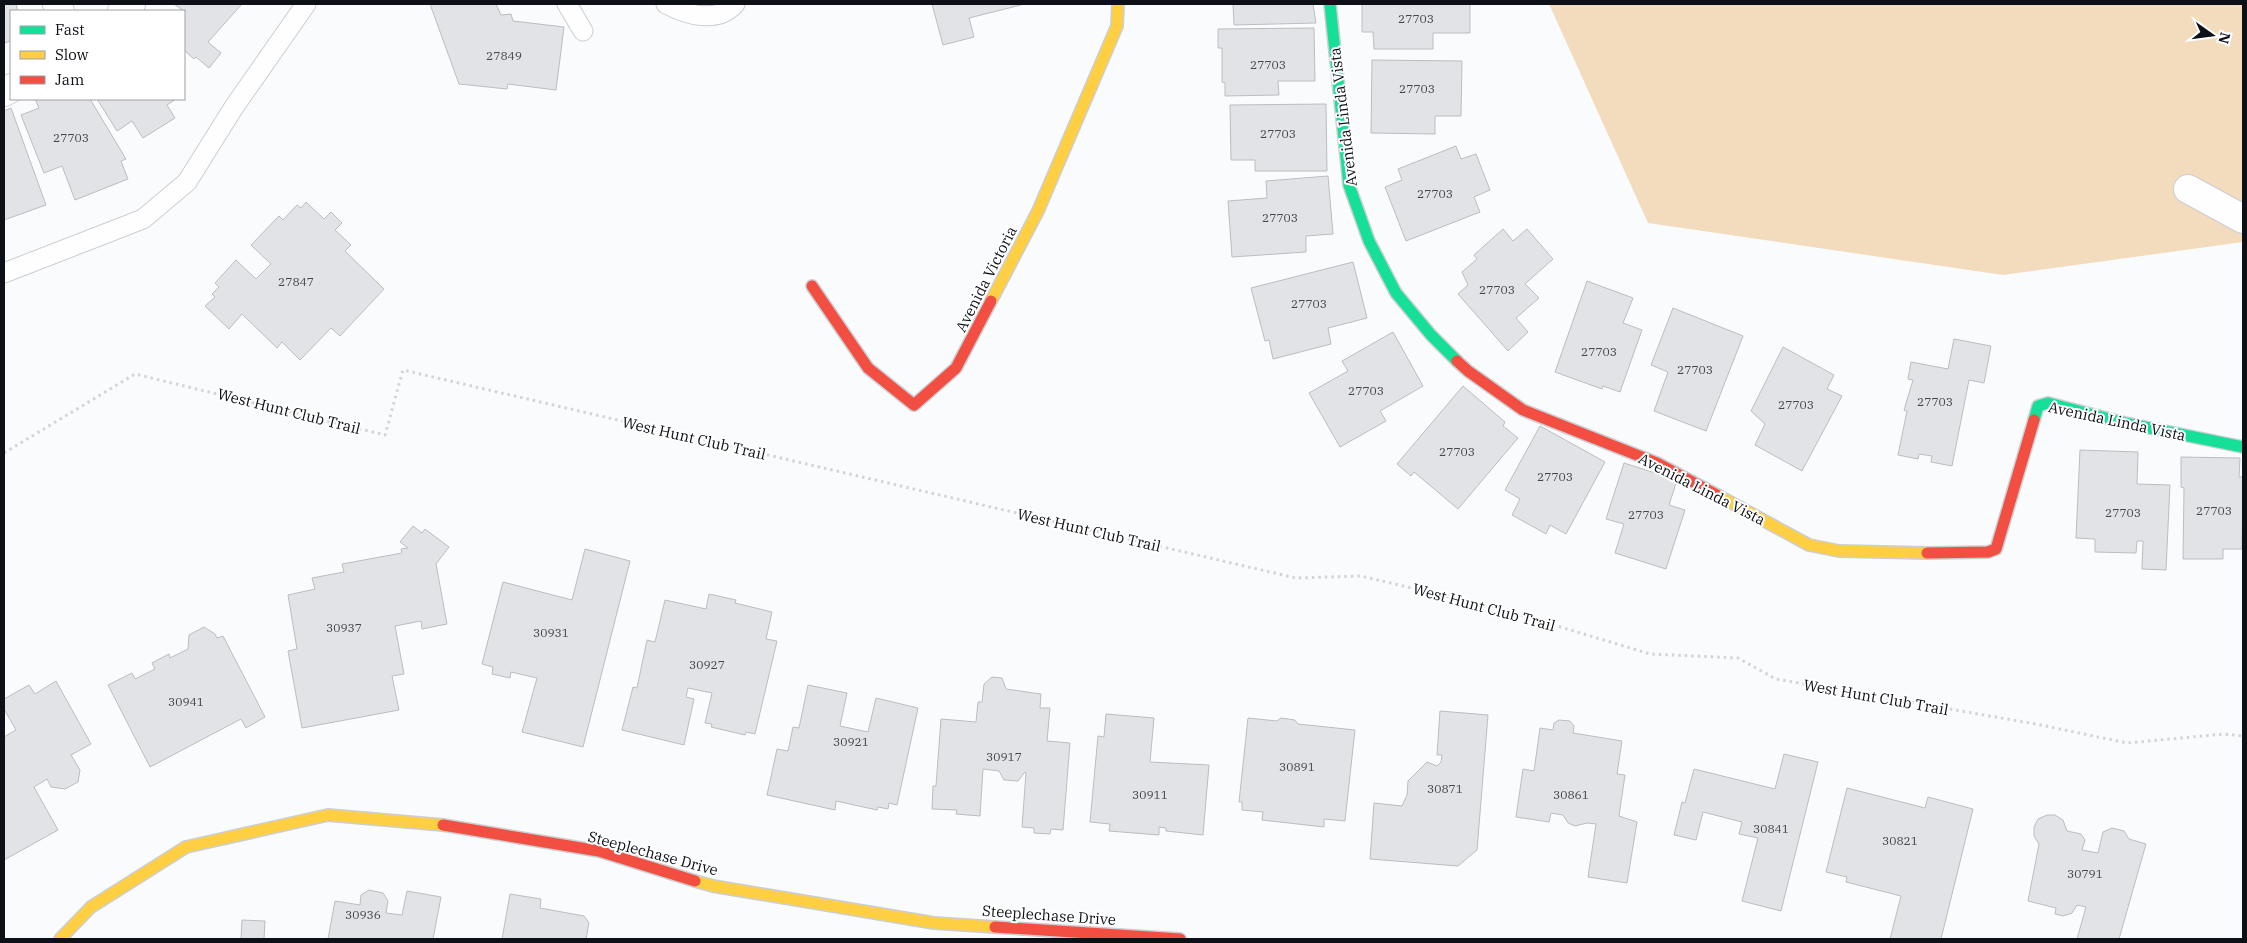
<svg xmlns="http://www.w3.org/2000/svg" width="2247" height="943" font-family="'IBM Plex Serif',serif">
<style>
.green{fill:#f2dcbd}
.building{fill:#e1e3e7;stroke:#bbbdc1}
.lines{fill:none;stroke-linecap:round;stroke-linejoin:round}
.lane-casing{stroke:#cbced2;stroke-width:21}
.street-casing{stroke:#cbced2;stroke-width:30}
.fast-casing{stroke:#cbced2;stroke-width:14}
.slow-casing{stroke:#cbced2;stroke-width:14}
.jam-casing{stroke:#cbced2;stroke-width:14}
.path{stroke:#d4d4d5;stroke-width:3;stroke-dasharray:2.5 4;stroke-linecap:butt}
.lane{stroke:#fefeff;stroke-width:19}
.street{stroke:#fefeff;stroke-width:28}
.fast{stroke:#16e098;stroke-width:11}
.slow{stroke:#ffcf43;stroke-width:11}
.jam{stroke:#f24e42;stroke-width:11}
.labels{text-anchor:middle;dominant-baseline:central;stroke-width:4;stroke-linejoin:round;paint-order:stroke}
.number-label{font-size:12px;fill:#43464b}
.street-label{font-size:15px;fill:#0d1016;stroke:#fff}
</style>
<rect width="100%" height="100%" fill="#fafbfd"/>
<path class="green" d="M1549,4H2243V242L2003,275L1648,223Z"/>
<g class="building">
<path d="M4,4H21L16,5L18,11H11V41L4,43Z"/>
<path d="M174,4H242L208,42L221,53L209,68L196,57L194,59L184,50V11Z"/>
<path d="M430,4H496L501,15L511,14L513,21L564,27L556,90L508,84L507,89L459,84Z"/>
<path d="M932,4H1021V5L969,18L974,37L943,45Z"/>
<path d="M1223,4H1313L1316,23L1234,25L1233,4Z"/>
<path d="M1362,4H1470V33H1433V49H1374L1373,32H1362Z"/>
<path d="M1314,28L1315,81H1278L1279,95L1225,96V83L1222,82V48H1218V29Z"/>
<path d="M1372,60L1462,61L1461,116H1435V134L1371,133Z"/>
<path d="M35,99H90L126,159L121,161L128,179L75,200L62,166L44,173L21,115L39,108Z"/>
<path d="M97,99H176L167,105L175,118L143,138L132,121L117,131Z"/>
<path d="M1326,104L1327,171H1255V160H1231L1230,105Z"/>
<path d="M11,108L46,205L4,220V111Z"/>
<path d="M1456,146L1461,159L1476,154L1490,190L1474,197L1480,212L1406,241L1385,187L1402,180L1398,169Z"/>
<path d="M1328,176L1333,234L1306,236V252L1232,257L1228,201L1267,198L1266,181Z"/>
<path d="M306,202L324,219L331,212L342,223L335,230L351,245L345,251L384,289L340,336L331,328L300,360L282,342L277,348L242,314L229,329L205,306L215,297L212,294L219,287L215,283L236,260L256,279L271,264L251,245L279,216L283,220L297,205L301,208Z"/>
<path d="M1503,229L1513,241L1527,229L1553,259L1525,284L1539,298L1516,318L1528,332L1508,351L1458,294L1468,285L1462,272L1477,259L1474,255Z"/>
<path d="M1353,262L1367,318L1328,328L1331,344L1273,359L1269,340L1265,341L1251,288Z"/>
<path d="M1587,281L1633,298L1623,323L1642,330L1620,392L1603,386L1602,389L1555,372Z"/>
<path d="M1673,308L1743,336L1706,431L1654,411L1668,372L1651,365Z"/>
<path d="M1393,332L1423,386L1380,411L1386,421L1340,447L1309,393L1348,371L1342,361Z"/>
<path d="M1954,339L1991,346L1984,383L1969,380L1952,466L1931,462L1932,456L1919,454L1918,459L1898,455L1907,411L1904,410L1913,380L1908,379L1911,362L1948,369Z"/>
<path d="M1783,347L1834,375L1827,389L1842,396L1802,471L1755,445L1765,424L1751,411Z"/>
<path d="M1463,386L1505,422L1503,426L1518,438L1458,509L1414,472L1411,476L1397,464Z"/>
<path d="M1540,426L1605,462L1566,534L1550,525L1546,534L1512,515L1520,499L1505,490Z"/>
<path d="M2080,450L2138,452L2137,484L2170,485L2166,570L2142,569L2143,541H2137L2136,553L2095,552V539L2076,538Z"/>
<path d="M2181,457L2240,458L2239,477H2243L2242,549H2223V559H2183L2184,488L2181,487Z"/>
<path d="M1624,463L1677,480L1669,505L1685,510L1666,569L1615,553L1624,524L1606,519Z"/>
<path d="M413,526L422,533L425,529L449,547L436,564L447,624L422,629L421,621L395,626L404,674L392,676L399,710L302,728L288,651L297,649L288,595L315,589L312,578L344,572L342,564L402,553L401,549L408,548L400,542Z"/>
<path d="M585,549L630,561L583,747L522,732L537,678L511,672L510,678L492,674L493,667L482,664L503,582L572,600Z"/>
<path d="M709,594L736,600L735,603L772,612L766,639L777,641L755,734L746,732L745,735L711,727L712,724L705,723L712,693L688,688L686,697L694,699L684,745L622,730L633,687L637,688L647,640L655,642L665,600L706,609Z"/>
<path d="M204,627L215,634L217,638L223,636L265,717L246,728L241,719L150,767L108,685L132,673L135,679L155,669L152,663L169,654L170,658L188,649L189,635Z"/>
<path d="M992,677L1002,678L1006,689L1041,694L1040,708H1050L1047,741L1070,743L1063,830L1051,829L1050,834L1034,833V828L1022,827L1026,773L1025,772L1018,781L1004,780L999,771L983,769L980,816L956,814L957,810L932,809L933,786H936L941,719L976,722L978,702H982L984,684Z"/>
<path d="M56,681L91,744L71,755L80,770L78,782L65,789L51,787L47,779L34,787L58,830L4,860V737L16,730L4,709V699L29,685L35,694Z"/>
<path d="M808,685L847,693L840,726L868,732L876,698L918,708L897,805L889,803L888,809L878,807L877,810L836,801L835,810L767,795L777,749L788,751L793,727L799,728Z"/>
<path d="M1440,711L1488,715L1477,850L1458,866L1370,859L1374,803L1402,806L1407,795L1408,781L1427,762L1437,766L1441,762L1442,755H1437Z"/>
<path d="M1106,714L1154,718L1150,762L1209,765L1203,835L1166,831V828L1159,827V835L1109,831L1110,824L1090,822L1098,736L1104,737Z"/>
<path d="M1248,718L1277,721L1281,718L1295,720L1298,724L1355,730L1345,821L1324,819V827L1262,820L1263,812L1242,810V802H1239Z"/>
<path d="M1559,720L1570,721L1574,726L1573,733L1622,741L1617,774L1625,775L1619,816L1637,822L1627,883L1588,877L1596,824L1587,823L1575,826L1568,823L1563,815L1551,813L1549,822L1516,817L1523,769L1534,771L1540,728L1553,730L1554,723Z"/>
<path d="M1784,754L1818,762L1781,911L1742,901L1758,838L1739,834L1742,822L1703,812L1696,840L1674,835L1682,802L1685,803L1694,769L1775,789Z"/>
<path d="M1847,788L1925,808L1928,797L1973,809L1941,939H1890L1901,896L1846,882L1847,877L1826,872Z"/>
<path d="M2047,815H2055L2063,820L2067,831L2081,834L2085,840L2082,850L2098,853L2103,832L2112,828L2124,831L2129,839L2146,844L2119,939H2077L2086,907L2077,905L2072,913L2063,916L2055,914L2056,908L2028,901L2039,844L2034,836V827L2038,819Z"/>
<path d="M369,890L383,893L388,901L386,913L402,915L407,891L441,897L433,939H328L335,901L360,905L361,895Z"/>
<path d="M510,894L541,899L540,908L584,916L589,923L586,939H502Z"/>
<path d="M242,920L265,921L264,939H241Z"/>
</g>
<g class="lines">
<g class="lane-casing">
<g id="lane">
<path d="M567,4L583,31"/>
<path d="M666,4C687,15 717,24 735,4"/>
<path d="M4,273L143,219L187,182L234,107L306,4"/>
</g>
</g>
<g class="street-casing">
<g id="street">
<path d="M57,4L60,11"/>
<path d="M122,11L131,4"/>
<path d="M4,92L11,88"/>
<path d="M2188,189L2243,219"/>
</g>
</g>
<g class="fast-casing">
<g id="fast">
<path d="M1330,4L1349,185L1369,241L1396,293L1431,335L1457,361"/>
<path d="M2034,420L2038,406L2048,403L2125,423L2243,447"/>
</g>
</g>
<g class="slow-casing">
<g id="slow">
<path d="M991,301L1038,211L1117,26L1118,4"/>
<path d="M1717,495L1809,545L1839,551L1927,553"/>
<path d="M695,881L713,886L934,923L995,927"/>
<path d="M60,939L91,907L186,847L328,815L443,825"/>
</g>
</g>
<g class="jam-casing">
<g id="jam">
<path d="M812,286L868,368L914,405L956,368L991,301"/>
<path d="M1457,361L1468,371L1523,410L1657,463L1717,495"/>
<path d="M1927,553L1988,552L1996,549L2034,420"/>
<path d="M443,825L599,851L695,881"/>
<path d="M995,927L1180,939"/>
</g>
</g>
<path class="path" d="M4,453L135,374L385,435L403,370L1296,578L1361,576L1504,610L1650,654L1738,658L1776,679L2036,724L2127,743L2224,734L2243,736"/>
<use href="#lane" class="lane"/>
<use href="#street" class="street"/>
<use href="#fast" class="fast"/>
<use href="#slow" class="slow"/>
<use href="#jam" class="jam"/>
</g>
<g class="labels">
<g class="number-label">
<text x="1416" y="18">27703</text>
<text x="504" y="55">27849</text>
<text x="1268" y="64">27703</text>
<text x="1417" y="88">27703</text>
<text x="1278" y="133">27703</text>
<text x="71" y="137">27703</text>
<text x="1435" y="193">27703</text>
<text x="1280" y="217">27703</text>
<text x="296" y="281">27847</text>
<text x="1497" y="289">27703</text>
<text x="1309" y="303">27703</text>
<text x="1599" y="351">27703</text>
<text x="1695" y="369">27703</text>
<text x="1366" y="390">27703</text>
<text x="1935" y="401">27703</text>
<text x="1796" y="404">27703</text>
<text x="1457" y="451">27703</text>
<text x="1555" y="476">27703</text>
<text x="2214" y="510">27703</text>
<text x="2123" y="512">27703</text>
<text x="1646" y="514">27703</text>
<text x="344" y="627">30937</text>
<text x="551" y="632">30931</text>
<text x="707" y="664">30927</text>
<text x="186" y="701">30941</text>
<text x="851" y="741">30921</text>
<text x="1004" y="756">30917</text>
<text x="1297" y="766">30891</text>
<text x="1445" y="788">30871</text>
<text x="1150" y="794">30911</text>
<text x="1571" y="794">30861</text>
<text x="1771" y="828">30841</text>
<text x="1900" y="840">30821</text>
<text x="2085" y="873">30791</text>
<text x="363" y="914">30936</text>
</g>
<g class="street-label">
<text transform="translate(1343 117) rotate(-97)">Avenida Linda Vista</text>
<text transform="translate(986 279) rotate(-63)">Avenida Victoria</text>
<text transform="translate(289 411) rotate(14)">West Hunt Club Trail</text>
<text transform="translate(2117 421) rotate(12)">Avenida Linda Vista</text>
<text transform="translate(694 438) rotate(13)">West Hunt Club Trail</text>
<text transform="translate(1702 489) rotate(27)">Avenida Linda Vista</text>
<text transform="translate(1089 530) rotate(13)">West Hunt Club Trail</text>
<text transform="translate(1484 607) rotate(15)">West Hunt Club Trail</text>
<text transform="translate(1876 697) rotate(10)">West Hunt Club Trail</text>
<text transform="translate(653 853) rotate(15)">Steeplechase Drive</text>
<text transform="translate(1049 915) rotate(4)">Steeplechase Drive</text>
</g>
</g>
<rect width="2247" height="943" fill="none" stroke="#0d1016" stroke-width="10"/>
<rect x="10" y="10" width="175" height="90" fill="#ffffff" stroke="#9e9fa2"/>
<rect x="20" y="26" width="25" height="8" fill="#16e098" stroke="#9e9fa2"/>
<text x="55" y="35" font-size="15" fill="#0d1016">Fast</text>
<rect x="20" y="51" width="25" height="8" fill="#ffcf43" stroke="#9e9fa2"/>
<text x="55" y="60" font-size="15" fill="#0d1016">Slow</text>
<rect x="20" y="76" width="25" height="8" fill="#f24e42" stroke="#9e9fa2"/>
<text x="55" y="85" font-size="15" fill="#0d1016">Jam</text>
<g transform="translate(2212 35) rotate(104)" stroke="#ffffff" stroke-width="4" paint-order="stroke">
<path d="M0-4L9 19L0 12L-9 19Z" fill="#0d1016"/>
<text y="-8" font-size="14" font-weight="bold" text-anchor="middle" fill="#0d1016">N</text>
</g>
</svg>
